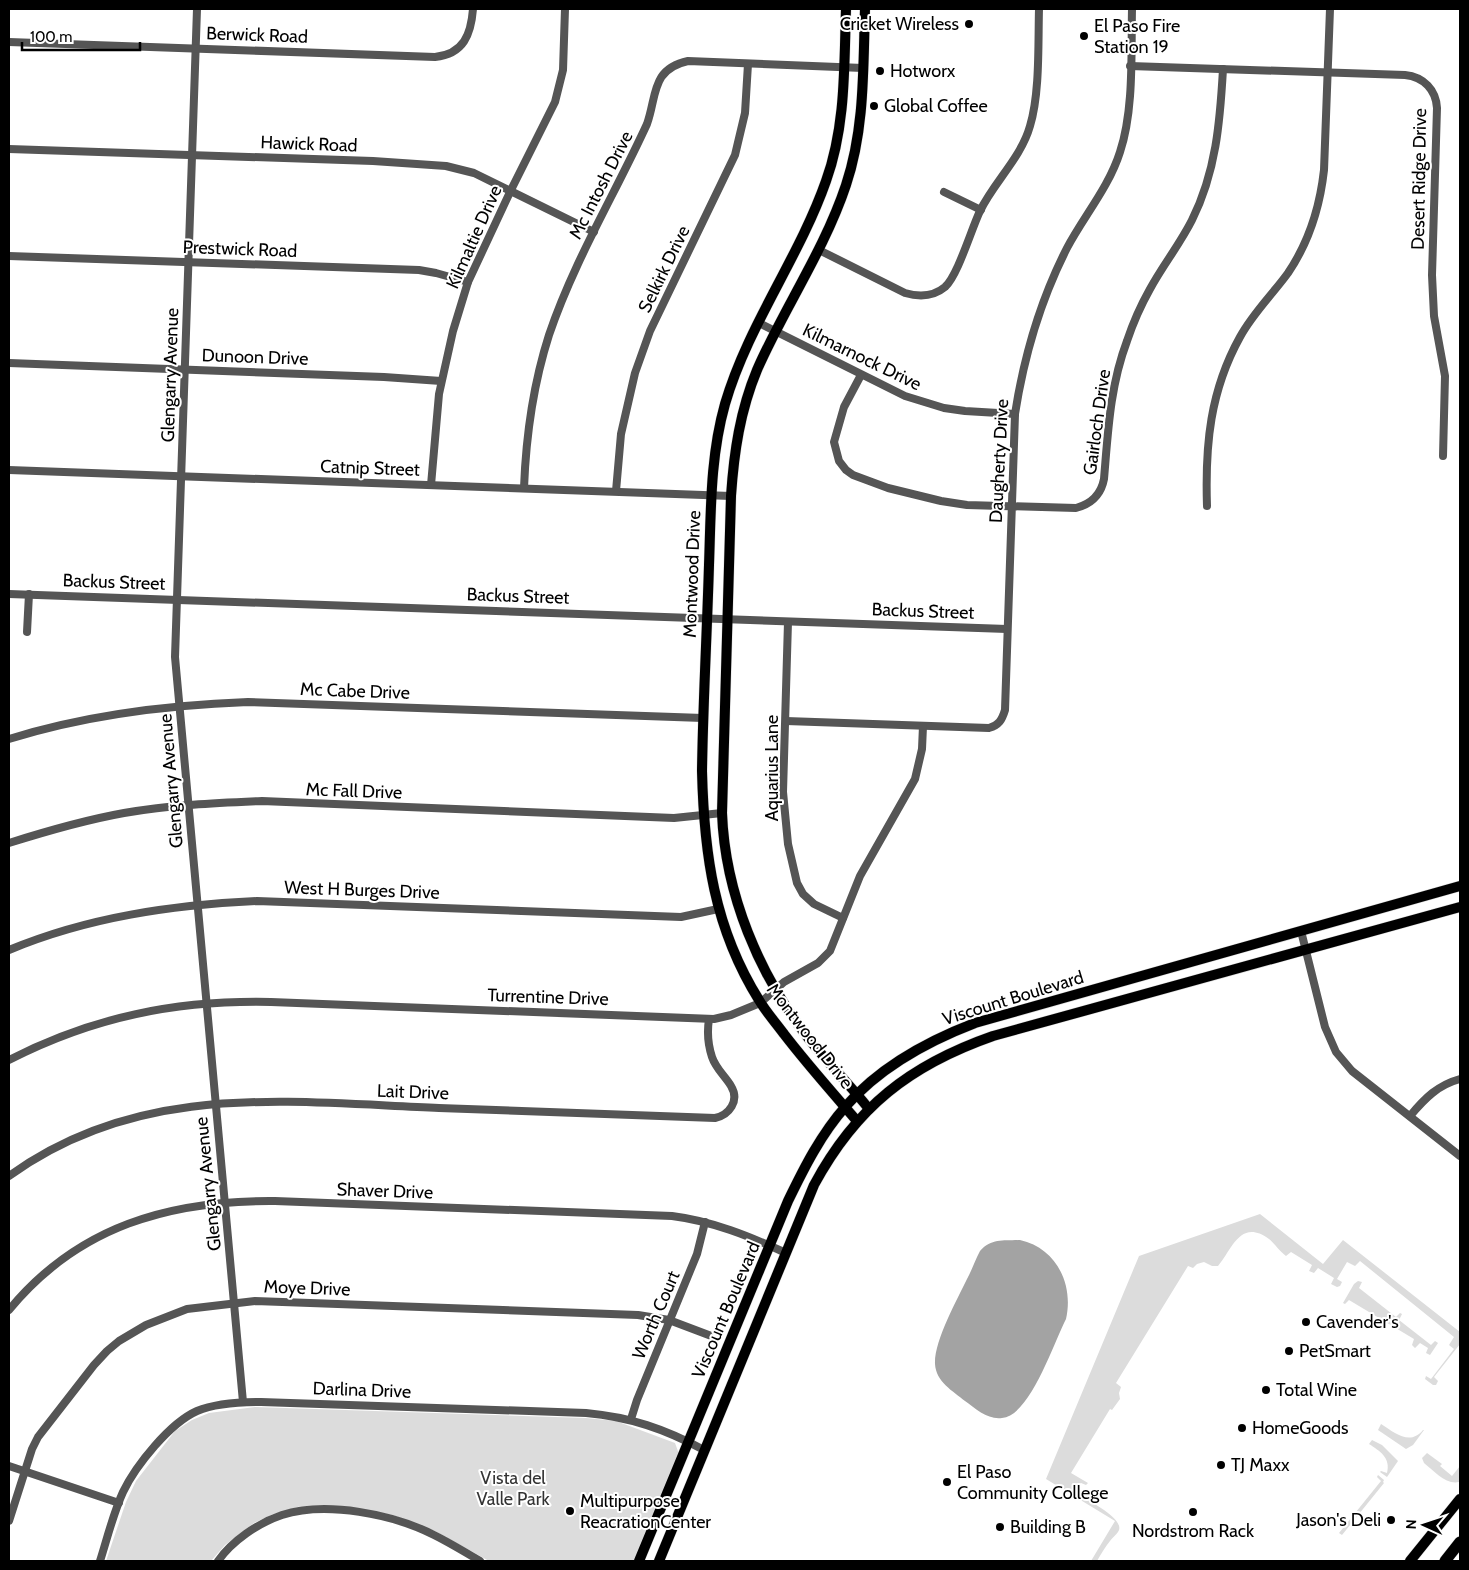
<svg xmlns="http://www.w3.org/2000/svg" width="1469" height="1570" font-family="Cabin,sans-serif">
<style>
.green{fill:#dcdcdc}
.water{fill:#a3a3a3}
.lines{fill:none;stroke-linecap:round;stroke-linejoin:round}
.major-casing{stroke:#dbdbdb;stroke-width:11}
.highway-casing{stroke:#dbdbdb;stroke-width:12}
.minor{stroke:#555;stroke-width:8}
.major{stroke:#000;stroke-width:10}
.highway{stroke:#000;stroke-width:11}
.poi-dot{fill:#000;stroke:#fff;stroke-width:2}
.labels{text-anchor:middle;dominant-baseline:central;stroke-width:4;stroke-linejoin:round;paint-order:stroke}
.poi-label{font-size:18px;fill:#000;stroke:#fff;text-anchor:start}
.street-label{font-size:18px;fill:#000;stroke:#fff}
.park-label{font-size:18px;fill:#333;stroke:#fff}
</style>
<rect width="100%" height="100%" fill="#fff"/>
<g class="green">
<path d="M1260,1214L1323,1264L1343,1240L1460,1332V1344L1434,1377L1438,1381L1436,1385H1433L1425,1379L1426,1376L1431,1379L1454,1349L1449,1345L1454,1337L1360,1261L1355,1266L1347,1262L1337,1279L1342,1282L1340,1286L1337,1287L1331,1284L1334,1278L1318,1268L1314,1273L1309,1271L1312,1265L1291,1252L1286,1256C1279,1251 1275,1244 1269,1239C1240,1218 1232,1250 1218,1266H1212L1204,1262L1197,1264L1193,1268L1188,1266L1116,1383L1121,1387L1119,1393L1120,1399L1112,1410L1110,1409L1071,1473L1088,1483L1086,1485L1081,1483L1076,1490L1081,1494V1496C1089,1501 1127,1520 1118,1532C1116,1535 1112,1538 1110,1541C1105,1547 1101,1554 1097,1561H1091L1115,1521L1046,1479L1139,1256Z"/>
<path d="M1358,1281L1362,1282L1359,1288L1396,1317L1400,1313L1402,1314L1399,1320L1431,1345L1435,1341L1438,1343L1430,1355L1426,1353L1428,1348L1420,1343L1415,1348L1412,1345L1414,1339L1349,1300L1345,1304L1343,1303L1354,1284Z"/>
<path d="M255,1407L586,1418L616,1421L675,1443L679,1454L634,1561H489L435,1531L393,1515L350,1507L301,1506L271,1515L254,1523L225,1545L211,1561H106L126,1502L136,1481L175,1431L192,1420L209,1413Z"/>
<path d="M1381,1424C1395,1433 1410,1446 1423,1430H1424L1413,1445L1406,1449L1378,1430Z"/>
<path d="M1372,1440L1382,1445L1398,1461L1387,1477L1380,1472L1381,1471L1387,1473C1391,1458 1380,1451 1369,1444Z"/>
<path d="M1427,1453L1442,1464L1440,1466L1452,1476L1460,1466L1459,1482C1446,1485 1434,1471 1424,1463L1422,1458Z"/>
<path d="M1378,1475L1384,1480L1383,1482L1384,1483L1342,1535L1339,1533L1381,1481L1377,1477Z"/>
</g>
<path class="water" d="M1020,1240C1056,1248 1074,1284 1066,1319C1054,1342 1030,1416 1002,1418C988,1420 976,1409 965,1401C953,1391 936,1382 935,1364C934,1341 957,1300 967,1279C972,1270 975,1260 980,1251C992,1238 1003,1241 1020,1240Z"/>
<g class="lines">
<g class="major-casing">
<g id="major">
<path d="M846,9C844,66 846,126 826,181C799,258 748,325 725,404C710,457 711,511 709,565C707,634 703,702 702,771C704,854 714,928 759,1000C766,1012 776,1023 784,1034C807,1064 832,1092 857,1121"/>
<path d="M865,9C863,68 865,128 846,185C824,251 784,308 757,370C740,411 734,452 731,496L722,813C725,894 759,975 809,1039C828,1063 850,1085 869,1109"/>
<path d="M639,1561L788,1201C804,1168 821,1134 846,1106C879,1068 928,1041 975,1023L1460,886"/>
<path d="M659,1561L814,1185C856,1107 910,1065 993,1036L1460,907"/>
<path d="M1410,1561L1460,1499"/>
</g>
</g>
<g class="highway-casing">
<path id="highway" d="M1445,1561L1460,1542"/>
</g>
<g class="minor">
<path d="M197,9L175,657L243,1402"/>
<path d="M9,42L435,57C464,54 471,34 473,9"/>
<path d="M1130,66L1405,75C1424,77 1436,90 1437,108L1432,275L1434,316L1445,376L1443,456"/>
<path d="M9,149L373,161L446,166L474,173L594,232"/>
<path d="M944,192L981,210"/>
<path d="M819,250L905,293C919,297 933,297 945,287C958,275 971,230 980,211C994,182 1021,158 1030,126C1040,93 1038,44 1039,9"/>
<path d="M9,256L419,270L436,273L468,282"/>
<path d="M759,323L905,396L944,408L965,411L1015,414"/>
<path d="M9,363L384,377L441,381"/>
<path d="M861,375L844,407L834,442L839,461L846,470L853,475L888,488L941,501L967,505L1076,508C1091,504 1101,495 1104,479C1108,432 1110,386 1127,341C1133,323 1141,305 1150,289C1163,265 1180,244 1192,220C1216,172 1220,122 1223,69"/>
<path d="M9,470L731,496"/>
<path d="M431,485L439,394L453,331L468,282L511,190L555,102L563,70L565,9"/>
<path d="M524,488C526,435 533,385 549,335C574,261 615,194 647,124C657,96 651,69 688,61L863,68"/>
<path d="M616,491L621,434L635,373L650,331L735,155L745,113L748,64"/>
<path d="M1207,506C1205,445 1210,391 1240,337C1253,313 1272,295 1288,273C1309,242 1320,206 1324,170L1330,9"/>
<path d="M9,594L1007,629"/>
<path d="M788,622L783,792L788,844L797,883L803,894L814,904L843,918"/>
<path d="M27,632L29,594"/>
<path d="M786,721L989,728C999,725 1002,720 1005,710L1015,414C1024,356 1040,301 1067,248C1084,216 1109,187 1120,152C1134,110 1131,54 1132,9"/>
<path d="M9,739C86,715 167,705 248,702L703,718"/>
<path d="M9,843C47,831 85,820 124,813C170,805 216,803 262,801L674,818L722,813"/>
<path d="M1301,931L1325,1027L1336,1052L1352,1071L1460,1156"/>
<path d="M9,950C88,917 172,905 257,901L681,917L718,909"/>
<path d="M9,1060C93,1017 176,1000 271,1002L714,1019L731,1015L760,1003L784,982L818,963L830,951L860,876L915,779L922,749L923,726"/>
<path d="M1410,1116C1425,1098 1438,1085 1460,1079"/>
<path d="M9,1176C140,1081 288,1102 439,1108C531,1111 623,1114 715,1118C729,1115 740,1101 731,1086C725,1076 716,1069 712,1057C708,1045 707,1032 709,1019"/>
<path d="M9,1310C78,1226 170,1200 275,1201L672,1216C712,1221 749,1236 786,1253"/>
<path d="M631,1419L637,1400L697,1254L705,1222"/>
<path d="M9,1466L119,1503"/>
<path d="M9,1521L32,1449L38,1437L94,1365L107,1351L119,1341L146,1325L187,1309L255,1301L638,1315L669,1320L714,1337"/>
<path d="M100,1561C107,1539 113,1514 123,1492C136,1465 170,1423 197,1411C216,1403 240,1402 261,1402L586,1413C630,1417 665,1429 704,1450"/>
<path d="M218,1561C232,1541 258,1523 282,1515C326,1501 393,1514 434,1535C450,1543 465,1552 480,1561"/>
</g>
<use href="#major" class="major"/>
<use href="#highway" class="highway"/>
</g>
<g class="poi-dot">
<circle cx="969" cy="24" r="5"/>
<circle cx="1084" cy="36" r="5"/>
<circle cx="880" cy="71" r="5"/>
<circle cx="874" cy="106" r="5"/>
<circle cx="1306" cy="1322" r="5"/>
<circle cx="1289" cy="1351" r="5"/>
<circle cx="1266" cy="1390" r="5"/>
<circle cx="1242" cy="1428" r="5"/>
<circle cx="1221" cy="1465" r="5"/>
<circle cx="947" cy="1482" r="5"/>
<circle cx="570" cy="1511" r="5"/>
<circle cx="1193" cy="1512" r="5"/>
<circle cx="1391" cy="1520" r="5"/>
<circle cx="1000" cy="1527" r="5"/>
</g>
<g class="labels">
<g class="poi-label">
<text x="959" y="24" text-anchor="end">Cricket Wireless</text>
<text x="1094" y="26">El Paso Fire<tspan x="1094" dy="21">Station 19</tspan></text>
<text x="890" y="71">Hotworx</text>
<text x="884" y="106">Global Coffee</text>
<text x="1316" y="1322">Cavender's</text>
<text x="1299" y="1351">PetSmart</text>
<text x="1276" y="1390">Total Wine</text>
<text x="1252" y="1428">HomeGoods</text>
<text x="1231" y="1465">TJ Maxx</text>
<text x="957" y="1472">El Paso<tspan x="957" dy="21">Community College</tspan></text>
<text x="580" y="1501">Multipurpose<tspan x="580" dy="21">ReacrationCenter</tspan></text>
<text x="1381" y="1520" text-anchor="end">Jason's Deli</text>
<text x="1010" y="1527">Building B</text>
<text x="1193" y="1531" text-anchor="middle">Nordstrom Rack</text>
</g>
<g class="street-label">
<text transform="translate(257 35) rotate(2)">Berwick Road</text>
<text transform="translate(309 144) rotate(2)">Hawick Road</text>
<text transform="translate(1419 179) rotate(-89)">Desert Ridge Drive</text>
<text transform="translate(601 185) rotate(-63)">Mc Intosh Drive</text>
<text transform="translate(474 237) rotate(-66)">Kilmaltie Drive</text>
<text transform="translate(240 249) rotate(2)">Prestwick Road</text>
<text transform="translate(664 269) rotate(-64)">Selkirk Drive</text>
<text transform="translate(255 357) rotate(2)">Dunoon Drive</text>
<text transform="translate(862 357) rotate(26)">Kilmarnock Drive</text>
<text transform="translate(170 375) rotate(-88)">Glengarry Avenue</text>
<text transform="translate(1097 422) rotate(-82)">Gairloch Drive</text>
<text transform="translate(999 461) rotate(-87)">Daugherty Drive</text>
<text transform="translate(370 468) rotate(2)">Catnip Street</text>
<text transform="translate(692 574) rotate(-88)">Montwood Drive</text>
<text transform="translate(114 582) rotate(2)">Backus Street</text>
<text transform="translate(518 596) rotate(2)">Backus Street</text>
<text transform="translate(923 611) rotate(2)">Backus Street</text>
<text transform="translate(355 691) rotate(2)">Mc Cabe Drive</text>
<text transform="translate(772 768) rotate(-90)">Aquarius Lane</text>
<text transform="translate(171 781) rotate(-95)">Glengarry Avenue</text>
<text transform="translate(354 791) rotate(2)">Mc Fall Drive</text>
<text transform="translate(362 890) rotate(2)">West H Burges Drive</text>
<text transform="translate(548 997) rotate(2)">Turrentine Drive</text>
<text transform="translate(1013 998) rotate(-17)">Viscount Boulevard</text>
<text transform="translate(810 1036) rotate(52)">Montwood Drive</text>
<text transform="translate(413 1092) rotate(2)">Lait Drive</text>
<text transform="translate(208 1184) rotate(-96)">Glengarry Avenue</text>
<text transform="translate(385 1191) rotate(2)">Shaver Drive</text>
<text transform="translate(307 1288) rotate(2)">Moye Drive</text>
<text transform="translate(726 1310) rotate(-67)">Viscount Boulevard</text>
<text transform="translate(656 1315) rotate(-67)">Worth Court</text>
<text transform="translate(362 1390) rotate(2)">Darlina Drive</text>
</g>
<g class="park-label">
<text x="513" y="1478">Vista del<tspan x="513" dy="21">Valle Park</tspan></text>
</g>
</g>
<rect width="1469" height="1570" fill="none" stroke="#000000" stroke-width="20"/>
<g transform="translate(1424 1525) rotate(273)" stroke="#ffffff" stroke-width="4" paint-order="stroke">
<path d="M0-4L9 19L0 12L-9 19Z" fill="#000000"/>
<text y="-8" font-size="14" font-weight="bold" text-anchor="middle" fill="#000000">N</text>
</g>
<path d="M22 42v8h118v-8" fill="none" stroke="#000000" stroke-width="2.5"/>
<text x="30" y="42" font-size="15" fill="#000000" stroke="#ffffff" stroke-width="4" paint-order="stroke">100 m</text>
</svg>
